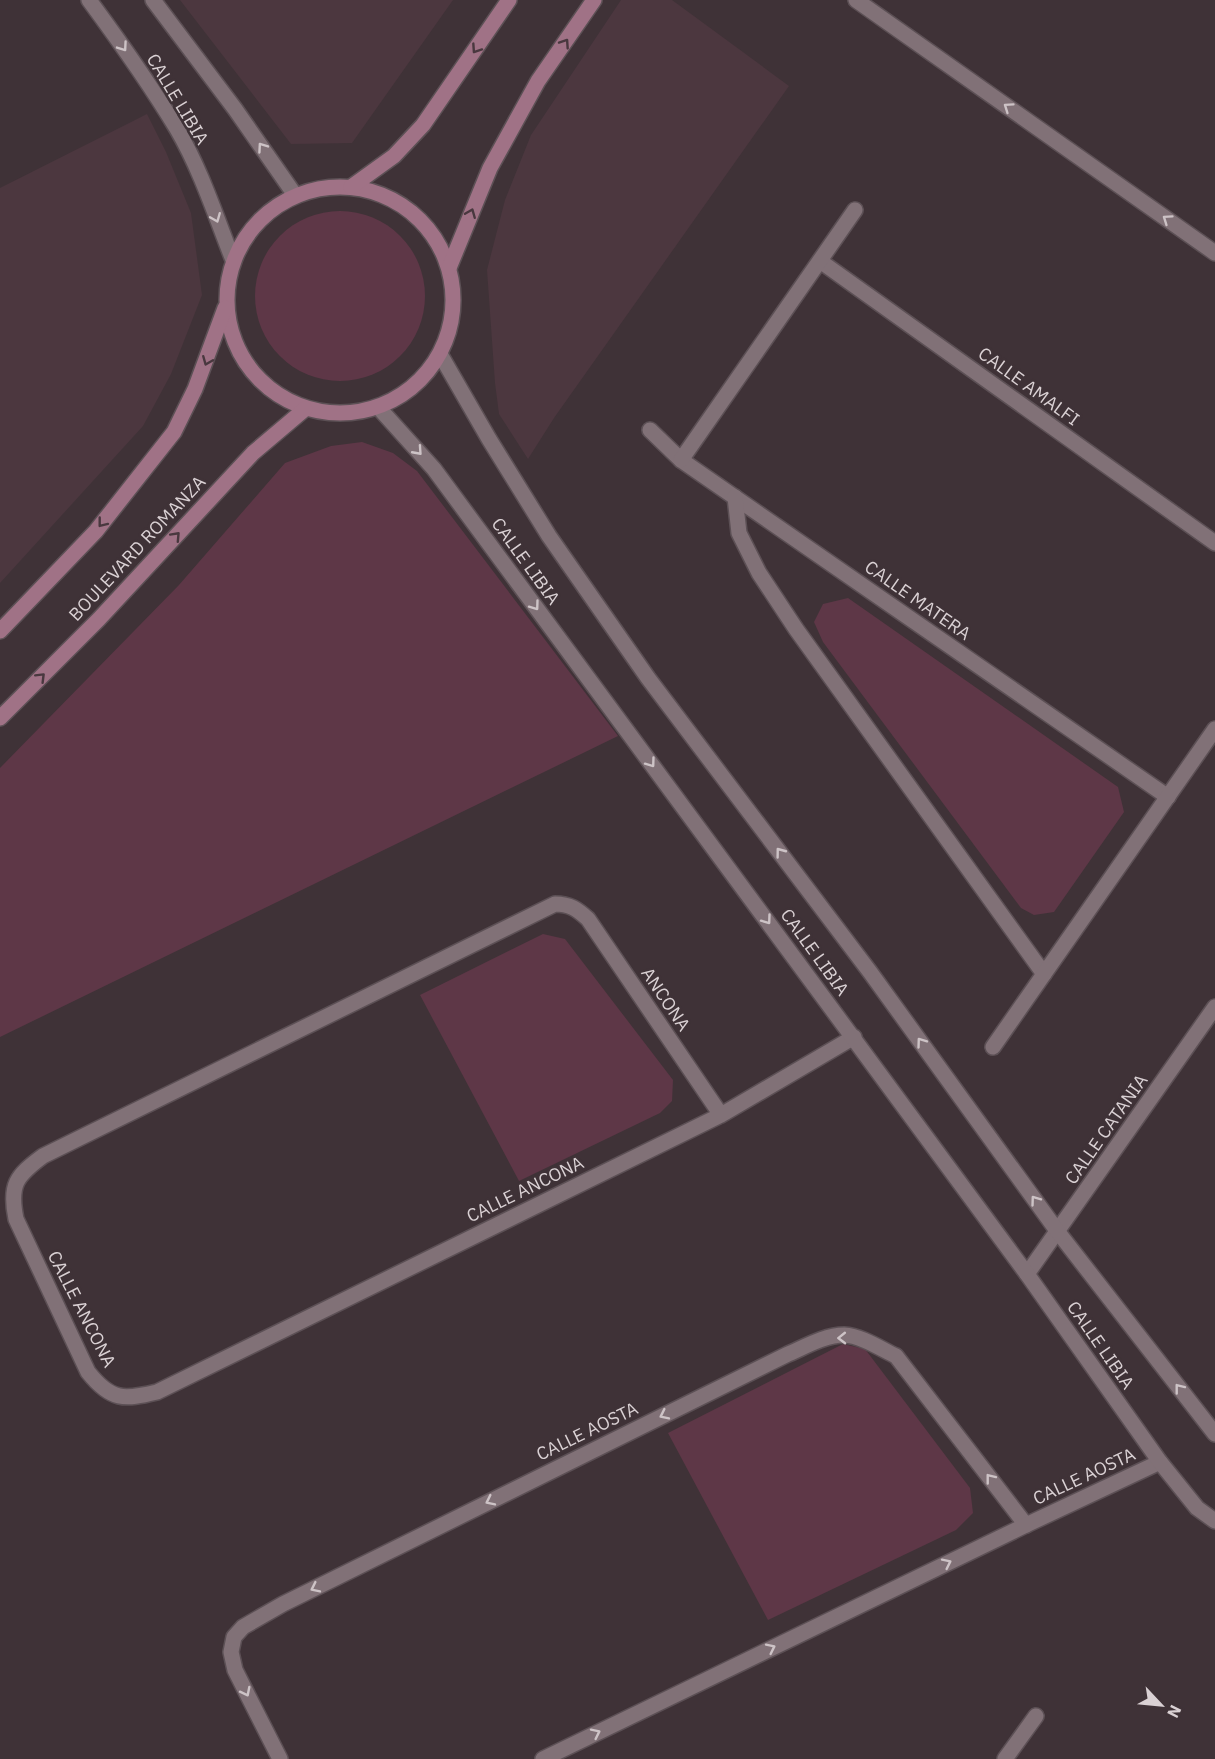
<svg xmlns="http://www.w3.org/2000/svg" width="1215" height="1759" font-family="'IBM Plex Sans',sans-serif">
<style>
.built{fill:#4c373f}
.green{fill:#5e3747}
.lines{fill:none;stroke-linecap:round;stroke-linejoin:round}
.minor-casing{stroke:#5c5055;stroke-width:18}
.tertiary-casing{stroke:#5c5055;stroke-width:18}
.secondary-casing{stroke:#5c5055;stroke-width:18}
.minor{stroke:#817177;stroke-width:15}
.tertiary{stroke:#817177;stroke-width:15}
.secondary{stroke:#a07286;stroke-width:15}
.oneway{stroke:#49383f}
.oneway2{stroke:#cdc3c6}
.labels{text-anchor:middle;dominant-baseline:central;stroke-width:5;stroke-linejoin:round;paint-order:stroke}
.street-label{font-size:18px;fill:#dad1d4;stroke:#3f3237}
</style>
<rect width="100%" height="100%" fill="#3f3237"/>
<g class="built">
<path d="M180,0H453L352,143L291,144Z"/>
<path d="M621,0H672L789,86L554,418L528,459L499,414L495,383L487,270L505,200L531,135Z"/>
<path d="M147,114L166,152L191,213L202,295L171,374L143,426L0,583V188Z"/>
</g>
<g class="green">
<circle cx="340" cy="296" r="85"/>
<path d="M362,442L393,453L417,471L618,736L0,1037V768L179,585L285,463L331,446Z"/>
<path d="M848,598L1118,787L1124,812L1054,912L1034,915L1021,908L823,642L814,622L823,604Z"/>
<path d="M543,934L565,939L673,1080L672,1101L660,1113L519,1181L420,995Z"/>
<path d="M843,1344L865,1349L970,1488L973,1513L956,1530L768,1620L668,1433Z"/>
</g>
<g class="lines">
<g class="minor-casing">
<g id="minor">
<path d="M856,0L1215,253"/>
<path d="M820,261L1215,543"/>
<path d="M650,430L681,460L1168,797"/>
<path d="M681,460L855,210"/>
<path d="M735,497L739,533L759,573L796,629L1044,974"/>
<path d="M993,1047L1215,729"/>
<path d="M721,1115L588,919C577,909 570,904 555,904L43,1156C16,1176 9,1185 16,1219L88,1372C111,1401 124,1400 157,1392L721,1115L854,1037"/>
<path d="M1027,1274L1215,1007"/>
<path d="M280,1759L235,1670L231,1652L234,1637L243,1627L283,1604L786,1355C803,1348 824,1335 844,1335C862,1336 881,1349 896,1356L1026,1525"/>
<path d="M543,1759L1026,1525L1160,1462"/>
<path d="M1005,1759L1036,1716"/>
</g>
</g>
<g class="tertiary-casing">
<g id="tertiary">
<path d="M89,0C120,42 150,84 177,129C201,170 216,217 233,260"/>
<path d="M153,0L235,109L295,195"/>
<path d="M440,354L489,439L549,536L648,678L870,972L1058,1232L1215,1434"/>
<path d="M379,408L434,469L1027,1274L1160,1462L1197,1508L1215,1521"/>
</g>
</g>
<g class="secondary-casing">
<g id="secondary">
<circle cx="340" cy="300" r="113"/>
<path d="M351,187L394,156L423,125L509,0"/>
<path d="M449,268L490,168L538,81L594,0"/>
<path d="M0,631L96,531L174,432L195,389L225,308"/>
<path d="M0,718L99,619L253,453L305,409"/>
</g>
</g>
<use href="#minor" class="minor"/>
<use href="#tertiary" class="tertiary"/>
<use href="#secondary" class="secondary"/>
</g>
<defs><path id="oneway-chevron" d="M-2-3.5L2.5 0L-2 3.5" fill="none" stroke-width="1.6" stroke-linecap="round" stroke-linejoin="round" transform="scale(1.5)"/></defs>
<g class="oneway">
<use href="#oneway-chevron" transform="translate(565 43) rotate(-56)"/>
<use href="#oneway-chevron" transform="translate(476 49) rotate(124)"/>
<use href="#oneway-chevron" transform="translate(471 213) rotate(-68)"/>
<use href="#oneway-chevron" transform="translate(207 361) rotate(112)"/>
<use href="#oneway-chevron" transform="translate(102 523) rotate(128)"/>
<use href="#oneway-chevron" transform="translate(176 536) rotate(-47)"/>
<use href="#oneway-chevron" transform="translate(41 677) rotate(-45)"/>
</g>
<g class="oneway2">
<use href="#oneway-chevron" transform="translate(123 47) rotate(55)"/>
<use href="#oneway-chevron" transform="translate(1008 107) rotate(-145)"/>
<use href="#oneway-chevron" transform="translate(262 147) rotate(-125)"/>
<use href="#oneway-chevron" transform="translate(216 218) rotate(68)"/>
<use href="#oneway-chevron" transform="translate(1167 219) rotate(-145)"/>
<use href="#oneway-chevron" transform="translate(418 451) rotate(48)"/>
<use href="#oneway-chevron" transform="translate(535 606) rotate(54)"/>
<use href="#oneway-chevron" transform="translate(651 763) rotate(54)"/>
<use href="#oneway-chevron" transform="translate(780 852) rotate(-127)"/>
<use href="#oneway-chevron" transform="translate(767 920) rotate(54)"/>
<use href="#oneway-chevron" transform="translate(921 1042) rotate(-126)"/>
<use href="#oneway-chevron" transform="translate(1035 1200) rotate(-126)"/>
<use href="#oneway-chevron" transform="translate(842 1338) rotate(179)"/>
<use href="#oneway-chevron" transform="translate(1179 1388) rotate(-128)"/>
<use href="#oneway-chevron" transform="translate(664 1415) rotate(154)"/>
<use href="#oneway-chevron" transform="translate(990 1478) rotate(-128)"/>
<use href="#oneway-chevron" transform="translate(490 1501) rotate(154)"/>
<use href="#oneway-chevron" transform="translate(947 1563) rotate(-26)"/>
<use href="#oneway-chevron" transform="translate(315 1588) rotate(154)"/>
<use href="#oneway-chevron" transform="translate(771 1648) rotate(-26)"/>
<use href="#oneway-chevron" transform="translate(246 1692) rotate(63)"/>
<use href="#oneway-chevron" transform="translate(596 1733) rotate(-26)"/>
</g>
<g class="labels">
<g class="street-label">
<text transform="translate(178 99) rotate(59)">CALLE LIBIA</text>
<text transform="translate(1029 386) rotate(36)">CALLE AMALFI</text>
<text transform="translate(137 548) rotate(-47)">BOULEVARD ROMANZA</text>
<text transform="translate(526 561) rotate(54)">CALLE LIBIA</text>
<text transform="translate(918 600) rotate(35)">CALLE MATERA</text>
<text transform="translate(815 952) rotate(54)">CALLE LIBIA</text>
<text transform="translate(666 999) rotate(56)">ANCONA</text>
<text transform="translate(1106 1129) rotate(-55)">CALLE CATANIA</text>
<text transform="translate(525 1189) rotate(-26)">CALLE ANCONA</text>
<text transform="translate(82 1309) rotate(63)">CALLE ANCONA</text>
<text transform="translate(1101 1345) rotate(55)">CALLE LIBIA</text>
<text transform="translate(587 1431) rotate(-26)">CALLE AOSTA</text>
<text transform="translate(1084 1476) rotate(-25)">CALLE AOSTA</text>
</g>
</g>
<g transform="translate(1161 1705) rotate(116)" stroke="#3f3237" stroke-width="4.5" paint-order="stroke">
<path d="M0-4.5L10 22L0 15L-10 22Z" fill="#dad1d4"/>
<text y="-9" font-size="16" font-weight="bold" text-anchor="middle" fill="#dad1d4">N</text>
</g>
</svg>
